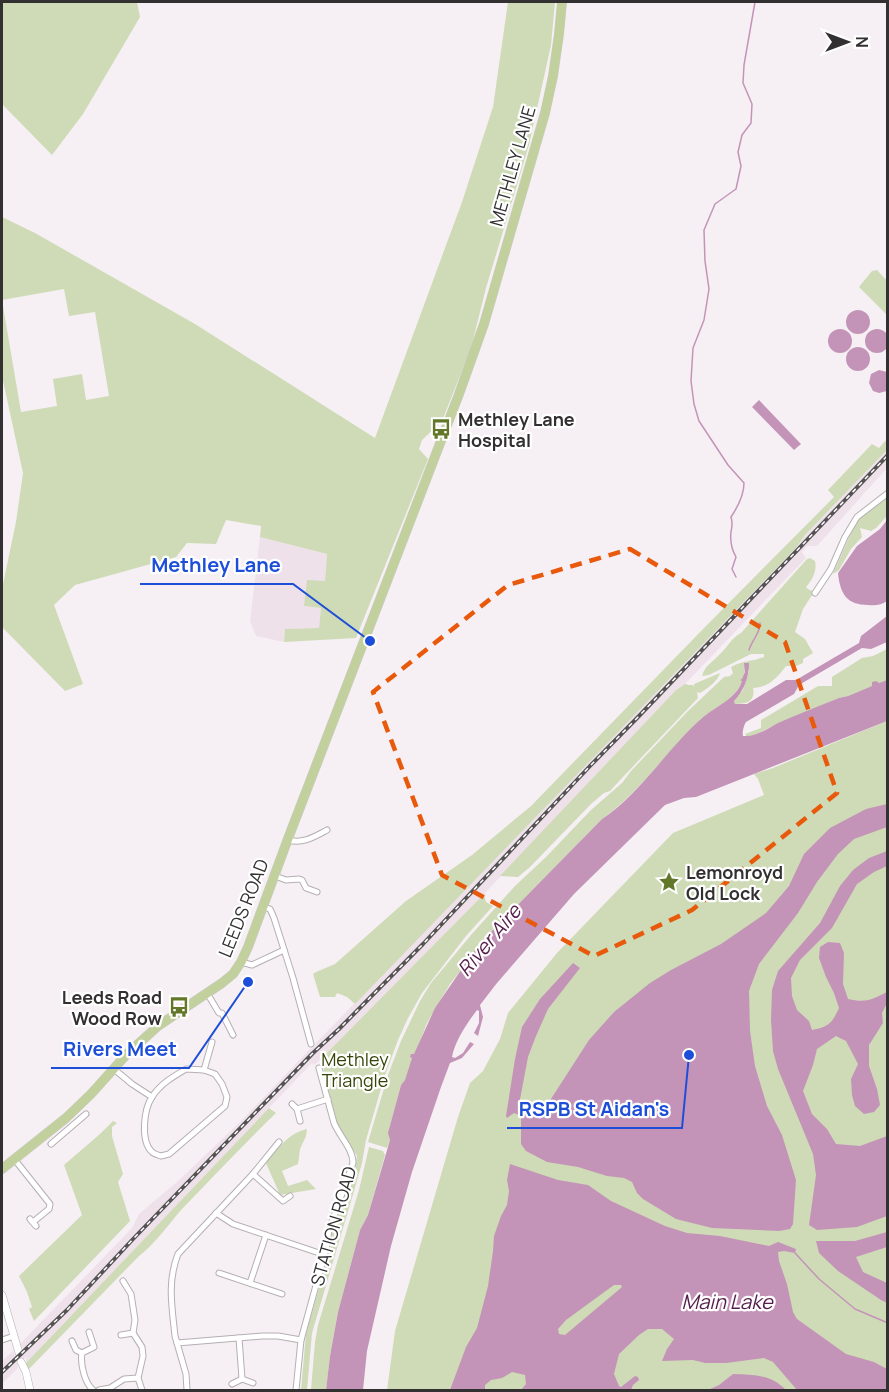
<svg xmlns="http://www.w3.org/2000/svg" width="889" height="1392" font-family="Manrope,sans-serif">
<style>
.built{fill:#eee1ea}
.green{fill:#cedbb6;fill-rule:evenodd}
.water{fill:#c494b8;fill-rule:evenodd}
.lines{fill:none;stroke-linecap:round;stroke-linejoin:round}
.stream{stroke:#c494b8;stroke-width:1.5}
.minor-casing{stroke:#b5afb3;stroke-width:7}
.tertiary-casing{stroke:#b5afb3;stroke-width:8}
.primary-casing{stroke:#cecdce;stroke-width:10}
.minor{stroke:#fff;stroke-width:5}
.tertiary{stroke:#fff;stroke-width:7}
.primary{stroke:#c1d09c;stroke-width:9}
.rail-casing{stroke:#555254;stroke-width:4}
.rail{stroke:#fff;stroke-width:1.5;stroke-dasharray:4.5;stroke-linecap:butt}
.marked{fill:none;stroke:#e8590c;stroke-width:4.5;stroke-dasharray:12 8;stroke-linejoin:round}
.labels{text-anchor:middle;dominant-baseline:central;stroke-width:4.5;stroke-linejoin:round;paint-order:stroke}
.street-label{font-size:18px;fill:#333032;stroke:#fff}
.poi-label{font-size:18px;font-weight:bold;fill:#333032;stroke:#fff;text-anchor:start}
.park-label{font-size:18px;fill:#354407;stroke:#fff}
.water-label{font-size:20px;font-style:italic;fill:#551d4b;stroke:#fff}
.leader{fill:none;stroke:#1d4ed8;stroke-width:2}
.callout-dot{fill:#1d4ed8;stroke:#fff;stroke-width:2}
.callout-label{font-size:20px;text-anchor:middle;font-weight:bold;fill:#1d4ed8;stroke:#fff;stroke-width:4.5;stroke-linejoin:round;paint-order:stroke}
</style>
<rect width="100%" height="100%" fill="#f6f0f4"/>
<g class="built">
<path d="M887,450V468L817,546H807L802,552L806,558L685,684L676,690L484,894L321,1059L314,1065L312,1063L26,1363V1357L17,1366L18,1368L2,1384V1361L13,1351L15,1357L23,1349L20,1344L132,1228L139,1214L178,1181L240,1122L309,1050L311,1048L312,1050V1048L314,1047L316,1043L796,548L805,535Z"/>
<path d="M260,537L327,554L325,581L304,606L321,608L319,628L285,629L284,642L256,636L250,621Z"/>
</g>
<g class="green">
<path d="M2,2H137L140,17L83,114L52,155L2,104Z"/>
<path d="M508,2H555L551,45L529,145L486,288L471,348L442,421L422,440L419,449L428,459L356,638L284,642L285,629L319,628L321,608L304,606L307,580L325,581L327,554L260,537L261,526L226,520L216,544L187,543L176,557L75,585L54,605L83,684L65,691L2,627V589L16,522L23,473L2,376V217L35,233L195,324L375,438L462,202L493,107ZM64,289L69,316L95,312L109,396L86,400L82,374L53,379L57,406L21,412L2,300Z"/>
<path d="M877,270L887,281V315L859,287L872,271Z"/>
<path d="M887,439V450L805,535L796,548L355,1004L347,997L337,993L335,997H320L313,974L316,972L335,964L406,901L472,855L531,806L706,626L834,497L828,490L872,444L879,448Z"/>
<path d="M887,497V516L876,528L871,531L860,528L862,537L851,549L839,570L833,574L855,524L864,514Z"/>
<path d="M810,558L815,561C817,571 813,579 806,587L808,589L814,592L803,609L795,632L805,639L813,653L803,659V663L796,666H786C777,678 769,687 753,688C756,702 746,704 735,704L734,701L743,690L749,671L745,666C745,673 743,682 739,688C730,702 712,709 700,720C666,752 640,792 602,819L489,934L450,984L427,1023L405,1080L401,1085L389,1130L390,1140L387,1148L368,1142L388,1075L401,1041L420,1001L431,983L471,935L515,886L546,857L591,810L622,783L631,771L687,712L724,677L730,676L733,673L731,667C744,660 751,662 764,657V654H751L709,675L702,676C705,665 713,662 720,654C728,647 731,638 741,633L807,559Z"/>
<path d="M887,649V680L848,696L839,698L777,724L757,734L747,737L745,734L761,728V720L818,686H832V677L862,658L873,656Z"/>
<path d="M720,673C718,681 707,689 700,693L697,692L698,698L622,778L610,791L604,793L591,804L530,867L518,877L500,876L676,690L685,684L689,685H693L694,687V684Z"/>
<path d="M887,721V1390H387L395,1331L458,1117L470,1083L483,1071L500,1039L508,1013L557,953L673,833L764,795L758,779L754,774L773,768Z"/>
<path d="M484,894L486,902L493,906L466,936L422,993L408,1018L398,1040L385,1075L366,1140L362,1163L354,1191L312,1333L307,1390H301L306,1334L330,1250L332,1231L355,1171L357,1156L338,1127L321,1059Z"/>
<path d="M269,1108L276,1113C244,1144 213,1177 182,1209C168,1225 155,1244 138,1257L28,1370L26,1363Z"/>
<path d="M113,1121L117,1123L112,1127V1136L123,1174L118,1182L130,1221L34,1321L29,1309L32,1307L27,1292L19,1276L82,1215L64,1165L100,1134Z"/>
<path d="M307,1129L306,1136L300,1149L298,1164L282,1171L288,1186L307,1180L316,1189L280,1195L266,1163C278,1149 288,1133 307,1129Z"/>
<path d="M369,1147L383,1151L385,1155L368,1215L360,1230L338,1312L330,1356L326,1390H311L315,1342L318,1325L359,1190Z"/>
</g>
<g class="water">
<circle cx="858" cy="322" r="12"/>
<circle cx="840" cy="341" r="12"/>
<circle cx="877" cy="341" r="12"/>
<circle cx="858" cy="359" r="12"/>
<path d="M879,370L887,372V391L879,393L873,391L869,383L871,374Z"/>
<path d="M759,400L801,444L794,450L752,407Z"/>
<path d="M887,520V601C881,605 876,606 868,605C847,605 840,594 838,573L857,546L880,529Z"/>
<path d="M887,616V642L871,649L862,648L799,685L794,694L746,722C744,725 742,732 743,736C756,737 767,729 778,723C798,714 819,706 839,698L848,696L872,686V682L876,681L879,683L887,680V721L696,797L684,798L665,805L574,894L497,983L480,1005L483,1017L478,1036L474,1033L479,1023V1011L477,1010C467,1023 455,1041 452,1057L455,1058L463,1053L470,1042L474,1044L462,1058L450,1063L441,1087L412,1172L391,1246L367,1351L363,1390H326L330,1356L338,1312L360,1230L368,1215L390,1140L388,1133L401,1085L405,1080L412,1058L410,1057L411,1054H414L435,1008L472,954L489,934L602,819C640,794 667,749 701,719C714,707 737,699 742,681L740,680L742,679L745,672L744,663H749C749,677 744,691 734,701L735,704H747L786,680H796L859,643L861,636Z"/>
<path d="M887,804V827L854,839L838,854L817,882L798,913L759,964L749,991L750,1031L755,1066L767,1106L782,1135L796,1180L793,1224L790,1229L779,1231L712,1228L676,1219L643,1199L637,1193L632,1182L624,1178L607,1176L578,1167L547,1162L526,1151L521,1144V1116L514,1113L507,1118L506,1116L515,1059L522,1027L540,999L573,963L580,968L548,1009L536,1036L528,1057L518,1110L521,1112L525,1106L538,1110L549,1102L589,1040L614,1012L650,983L671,970L721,944L766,913L789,886L804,854L830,828L866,809Z"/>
<path d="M887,851V866L874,872L857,884L832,928L800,960L791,978L792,996L797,1010L809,1021L812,1030C829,1027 832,1023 839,1008L834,993L826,977L819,958L820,947L828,942L840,943L844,953L843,984L848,999C866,1003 871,1000 887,992V1004L886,1005L882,1013L883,1023L869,1045V1066L877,1089L880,1105L874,1112L864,1114L855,1106L852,1095L851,1079L858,1064L846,1041L836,1036L817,1049L813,1065L803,1091L812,1114L827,1129L836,1144L860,1146L887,1136V1216L857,1227L817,1230L809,1225L816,1175L813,1154L778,1069L773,1051L771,1020L772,990L778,971L820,923L840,886L853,870L869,858Z"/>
<path d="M510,1164L558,1180L588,1185L611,1201L665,1226L687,1233L720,1236L769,1246L778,1242L796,1249L795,1253L784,1251L778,1252L779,1261L787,1284L793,1312L797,1319L846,1354L874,1362L887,1369V1390H797L773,1362L764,1358L726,1363H705L693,1360L662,1361L667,1349L674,1339L662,1329H648L639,1335L619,1354L614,1374L619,1386L621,1387L635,1376L638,1377L639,1380L633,1385L631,1390H521L526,1384L525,1375L512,1372L502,1378L491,1380L485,1385V1390H450L466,1347L477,1328L488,1286L493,1251L494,1236L501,1216L507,1205L509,1191L507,1180ZM621,1285L622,1287L565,1335L559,1334L558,1329L566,1320L614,1285Z"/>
<path d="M887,1232V1247L856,1257L863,1272L887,1283V1303L881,1300L838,1271L819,1253L816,1241H855Z"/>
<path d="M733,1374C754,1375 771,1374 786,1390H708L719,1385Z"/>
</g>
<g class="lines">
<g class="stream">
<path d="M736,577L732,569L736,557C732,550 730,540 731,532C732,526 733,524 731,517C737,508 744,495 744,483L728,465L699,421L694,404L691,381L693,348L704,320L709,289L705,261L704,230L715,204L736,189L741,166L738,152L742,135L751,123L752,104L743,83L744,65L755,2"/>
<path d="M749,650C752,640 761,632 760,623"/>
<path d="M795,1253L819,1279L855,1309L888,1323"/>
</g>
<g class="minor-casing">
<g id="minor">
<path d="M815,593L831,569L845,537L857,517L888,493"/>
<path d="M288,840C303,844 314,837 327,830"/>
<path d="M275,876L286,880L299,879L302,880L306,888L317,892"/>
<path d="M264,907L270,909L274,918L293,978L311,1044"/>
<path d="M241,962L252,965L284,950"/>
<path d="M207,993L219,1013H222L233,1035"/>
<path d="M114,1069L132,1084L152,1097"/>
<path d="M186,1069L204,1070L215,1074L222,1084L227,1097L225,1106L169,1154L161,1156C158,1155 154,1154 152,1152C140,1141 144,1109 152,1097C160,1084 174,1076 186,1069Z"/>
<path d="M204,1070L212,1042"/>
<path d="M292,1104L297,1109L328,1099"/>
<path d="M297,1109L300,1121"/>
<path d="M51,1144L86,1114"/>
<path d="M15,1160L50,1204L49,1209L33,1222"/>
<path d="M253,1174L283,1201L290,1196"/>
<path d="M216,1213L233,1224L325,1255"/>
<path d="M30,1219L36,1226"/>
<path d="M219,1273L282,1294"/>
<path d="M123,1281L131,1294L135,1320L133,1333L142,1347L143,1356L138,1378L142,1390"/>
<path d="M250,1283L266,1235"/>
<path d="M89,1332L94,1347L82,1353C80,1365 85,1383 93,1390"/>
<path d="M121,1335L133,1333"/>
<path d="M239,1338L242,1379"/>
<path d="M2,1340L14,1336"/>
<path d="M72,1341L76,1350L82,1353"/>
<path d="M177,1343L175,1336C172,1307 167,1282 178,1254L253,1174L279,1142"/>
<path d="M232,1384L242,1379L253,1383"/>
<path d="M99,1390L110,1388L124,1379L138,1378"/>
<path d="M187,1390L186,1374L177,1343L262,1336H278L301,1340"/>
<path d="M296,1390L301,1340L326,1249L329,1230L353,1163C353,1149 340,1137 334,1123L319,1068"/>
</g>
</g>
<g class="tertiary-casing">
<g id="tertiary">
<path d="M2,1295L19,1353"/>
<path d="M21,1362L26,1372L30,1390"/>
</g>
</g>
<g class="primary-casing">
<path id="primary" d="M2,1169L66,1118L91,1094L126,1055L158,1026L222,983L233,974L241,962L248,947L289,836L459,394L484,324L545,113L553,76L559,34L562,2"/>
</g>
<use href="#minor" class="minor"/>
<use href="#tertiary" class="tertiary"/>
<use href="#primary" class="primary"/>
<g class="rail-casing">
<path id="rail" d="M2,1372L67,1310L134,1238L313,1053L339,1029L423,944L590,766L640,715L888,455"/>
</g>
<use href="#rail" class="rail"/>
</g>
<path class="marked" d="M630,549L785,642L837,793L692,910L594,956L442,875L373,692L508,585Z"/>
<defs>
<g id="bus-bare" transform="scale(1.62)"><path d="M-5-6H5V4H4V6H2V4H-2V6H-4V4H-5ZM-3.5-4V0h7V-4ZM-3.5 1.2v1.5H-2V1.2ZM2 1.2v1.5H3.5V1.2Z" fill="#627728" stroke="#fff" stroke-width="2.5" paint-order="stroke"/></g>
<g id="sight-bare" transform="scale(1.62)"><path d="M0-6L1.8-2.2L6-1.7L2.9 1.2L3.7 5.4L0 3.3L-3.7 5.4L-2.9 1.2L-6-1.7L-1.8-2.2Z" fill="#627728" stroke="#fff" stroke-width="2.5" paint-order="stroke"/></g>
</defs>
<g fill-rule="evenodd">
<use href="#bus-bare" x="441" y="429"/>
<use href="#sight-bare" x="669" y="882"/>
<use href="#bus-bare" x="179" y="1007"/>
</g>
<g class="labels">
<g class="street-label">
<text transform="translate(512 166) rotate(-74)">METHLEY LANE</text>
<text transform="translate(243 908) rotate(-68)">LEEDS ROAD</text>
<text transform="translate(333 1226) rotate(-74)">STATION ROAD</text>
</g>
<g class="poi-label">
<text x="458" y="419">Methley Lane<tspan x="458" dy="21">Hospital</tspan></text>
<text x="686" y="872">Lemonroyd<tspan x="686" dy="21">Old Lock</tspan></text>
<text x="162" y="997" text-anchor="end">Leeds Road<tspan x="162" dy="21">Wood Row</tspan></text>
</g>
<g class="park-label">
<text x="355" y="1059">Methley<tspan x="355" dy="21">Triangle</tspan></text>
</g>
<g class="water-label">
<text transform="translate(489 940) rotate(-50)">River Aire</text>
<text x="727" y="1301">Main Lake</text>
</g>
</g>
<path class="leader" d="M370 641L293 584H140M248 982L189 1068H51M689 1055L682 1128H507"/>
<g class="callout-dot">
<circle cx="370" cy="641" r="6"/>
<circle cx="248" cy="982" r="6"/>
<circle cx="689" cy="1055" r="6"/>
</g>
<g class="callout-label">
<text x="216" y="572">Methley Lane</text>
<text x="120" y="1056">Rivers Meet</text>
<text x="594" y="1116">RSPB St Aidan's</text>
</g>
<rect width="889" height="1392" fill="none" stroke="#333032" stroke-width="6"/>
<g transform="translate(847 42) rotate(90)" stroke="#ffffff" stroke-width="4.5" paint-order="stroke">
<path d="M0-4.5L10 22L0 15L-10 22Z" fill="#333032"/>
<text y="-9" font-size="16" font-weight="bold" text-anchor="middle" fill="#333032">N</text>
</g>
</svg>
